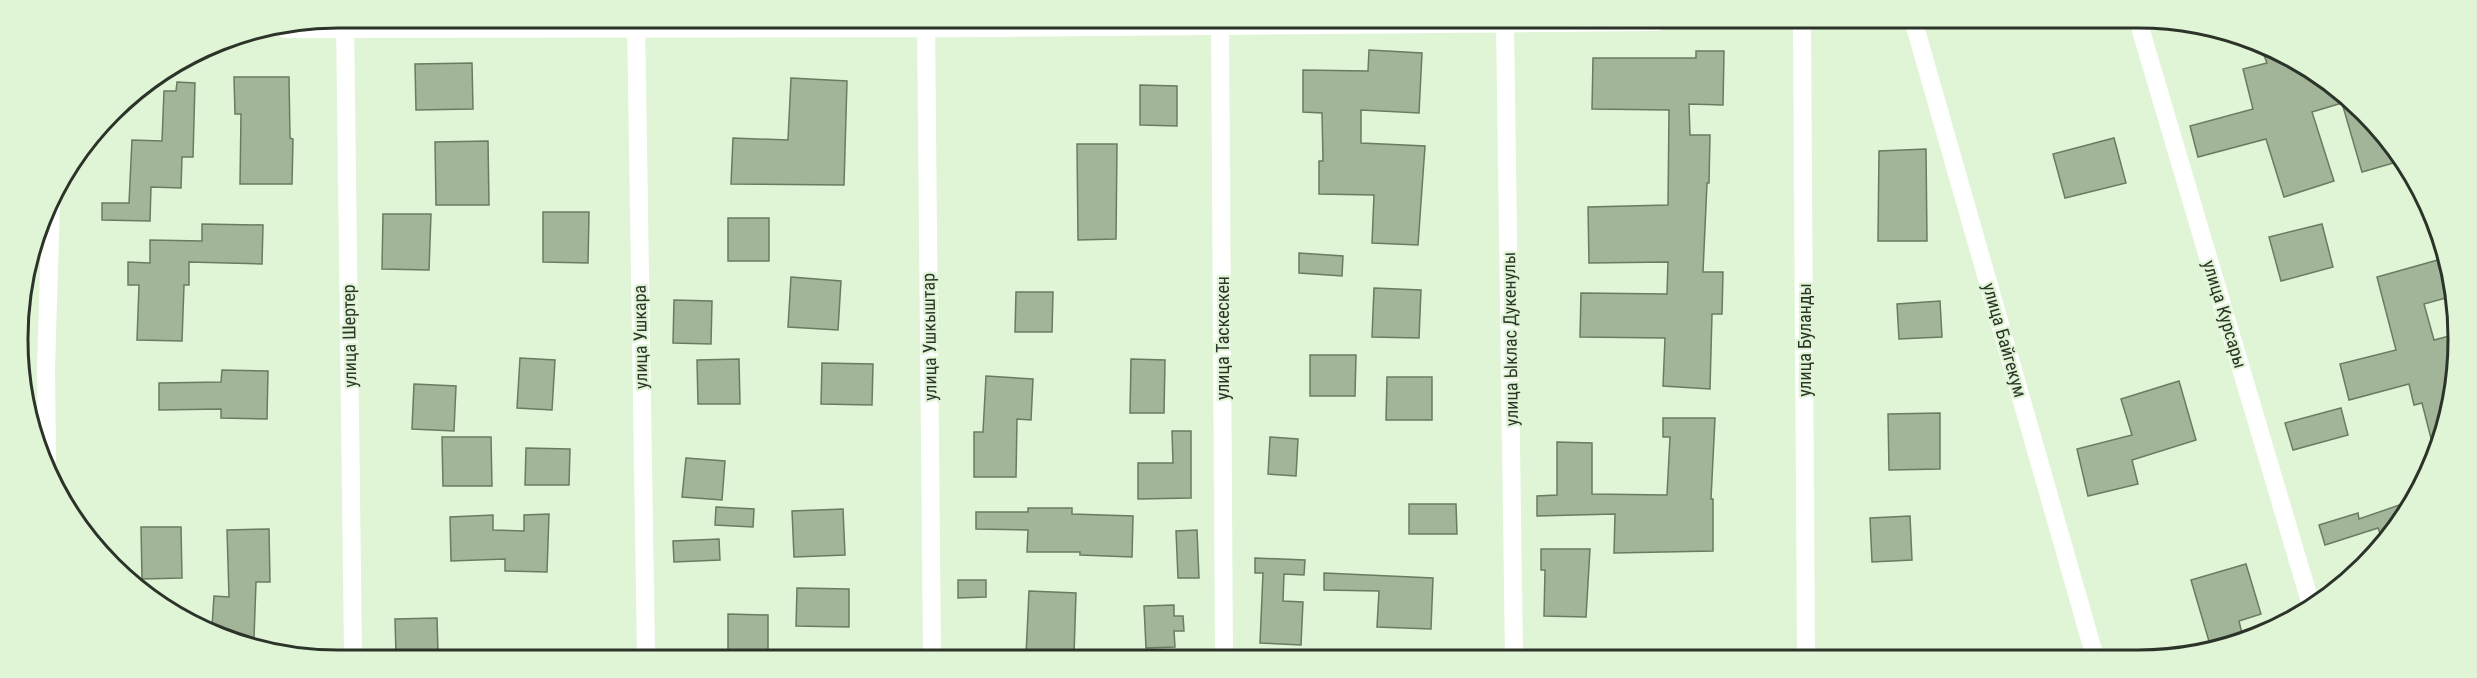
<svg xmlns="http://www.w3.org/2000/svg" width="2477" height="678" font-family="'Roboto Condensed',sans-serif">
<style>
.building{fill:#a2b599;stroke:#6a7b61;stroke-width:1.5}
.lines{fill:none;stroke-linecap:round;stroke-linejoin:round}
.minor{stroke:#fff;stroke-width:18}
.labels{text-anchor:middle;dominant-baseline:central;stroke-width:4.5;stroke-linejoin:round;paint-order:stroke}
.street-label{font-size:18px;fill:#2c3429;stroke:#e0f4d6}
.rim{fill:none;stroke:#2c3429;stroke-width:3}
</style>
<rect width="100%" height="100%" fill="#e0f4d6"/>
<g class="building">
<path d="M1369,50L1422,53L1419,113L1361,110V143L1425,146L1418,245L1372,243L1374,195L1319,194V161H1323L1322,113L1303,112V70L1368,71Z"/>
<path d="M2262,50L2316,72L2404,160L2362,172L2342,103L2312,112L2334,181L2284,197L2266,139L2198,157L2190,126L2253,109L2243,69L2267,63Z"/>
<path d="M1696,51H1724L1723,105L1689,104L1690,135H1710L1709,183H1707L1703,272H1723L1722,314H1712L1710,389L1663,386L1665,338L1580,337L1581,293L1667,294L1668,262L1589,263L1588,207L1668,205L1669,110L1592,109L1593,58H1696Z"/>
<path d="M472,63L473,109L416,110L415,64Z"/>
<path d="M234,77H289L290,138L293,139L292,184H240L241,114H235Z"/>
<path d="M791,78L847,81L844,185L731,184L733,138L788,140Z"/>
<path d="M177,82L195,83L193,157H182L181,188L151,187L150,221L102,220V203H129L132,140L162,141L164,91H176Z"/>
<path d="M1140,85L1177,86V126L1140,125Z"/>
<path d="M2114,138L2126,183L2065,198L2053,154Z"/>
<path d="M488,141L489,205H436L435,142Z"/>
<path d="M1077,144H1117L1116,239L1078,240Z"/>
<path d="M1926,149L1927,241H1878L1879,151Z"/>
<path d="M543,212H589L588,263L543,262Z"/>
<path d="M383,214H431L429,270L382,269Z"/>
<rect x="728" y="218" width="41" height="43"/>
<path d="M202,224L263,225L262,264L189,262V285H184L182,341L137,340L139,285H128V262L150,263V240L202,241Z"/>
<path d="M2322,224L2333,267L2281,281L2269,237Z"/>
<path d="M1299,253L1343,256L1342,276L1299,273Z"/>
<path d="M2445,258L2453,276V296L2424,304L2434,340L2453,335V401L2435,454L2422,403L2414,405L2409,384L2349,400L2340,364L2396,350L2377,277Z"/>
<path d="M791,277L841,281L838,330L788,327Z"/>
<path d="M1374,288L1421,290L1419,338L1372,337Z"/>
<path d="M1016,292H1053L1052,332H1015Z"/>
<path d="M674,300L712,301L711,344L673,343Z"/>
<path d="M1940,301L1942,337L1899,339L1897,304Z"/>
<path d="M1310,355H1356L1355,396H1310Z"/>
<path d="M520,358L555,360L552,410L517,408Z"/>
<path d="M739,359L740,404H698L697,360Z"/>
<path d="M1131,359L1165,360L1164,413H1130Z"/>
<path d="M822,363L873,364L872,405L821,404Z"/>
<path d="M222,370L268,371L267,419L221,418V409L159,410V383L221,382Z"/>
<path d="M986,376L1033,379L1031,420L1017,419L1016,477H974V432H983Z"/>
<path d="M1387,377H1432V420H1386Z"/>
<path d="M2179,381L2196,440L2132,460L2138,484L2088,496L2077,449L2132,435L2121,399Z"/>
<path d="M414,384L456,386L454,431L412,429Z"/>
<path d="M2341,408L2348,435L2293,450L2285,423Z"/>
<path d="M1940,413V469L1889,470L1888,414Z"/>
<path d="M1663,418H1715L1711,499H1713V551L1614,553L1615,514L1537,516V496L1557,495V442L1592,443V494L1667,495L1670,437H1663Z"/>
<path d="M1172,431H1191V498L1138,499V463H1173Z"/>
<path d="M442,437H491L492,486H443Z"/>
<path d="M1270,437L1298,439L1296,476L1268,474Z"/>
<path d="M526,448L570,449L569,485H525Z"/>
<path d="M686,458L725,461L722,500L682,497Z"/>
<path d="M2411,501L2383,541L2378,528L2325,545L2319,525L2358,513L2359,519Z"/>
<path d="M1409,504H1456L1457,534H1409Z"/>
<path d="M716,507L754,509L753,527L715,525Z"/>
<path d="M1028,508H1072V514L1133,516L1132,557L1080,555V552H1027L1028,530L976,529V512H1028Z"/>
<path d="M843,509L845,555L794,557L792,511Z"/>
<path d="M549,514L547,572L505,571V559L451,561L450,517L493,515V530L524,531V515Z"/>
<path d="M1910,516L1912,560L1872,562L1870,518Z"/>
<path d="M141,527H181L182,578L142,579Z"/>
<path d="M269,529L270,582H256L254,638L236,637L212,627L214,596L229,597L227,530Z"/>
<path d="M1197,530L1199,578H1178L1176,531Z"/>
<path d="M719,539L720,560L674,562L673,541Z"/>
<path d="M1541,549H1590L1586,617L1544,616L1545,570H1541Z"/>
<path d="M1255,558L1305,560L1304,575L1284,574L1283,601L1303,602L1301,645L1260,643L1263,573H1255Z"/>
<path d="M2246,564L2261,614L2239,621L2243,638L2211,648L2191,580Z"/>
<path d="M1324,573L1433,578L1431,629L1377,627L1379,591L1324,590Z"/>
<path d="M958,580H986V597L958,598Z"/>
<path d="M797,588L849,589V627L796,626Z"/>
<path d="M1029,591L1076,593L1074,655H1026Z"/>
<path d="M1174,605V616H1183L1184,631H1174L1175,647L1146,648L1144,606Z"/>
<path d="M728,614L768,615V651H728Z"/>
<path d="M437,618L438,654H396L395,619Z"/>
</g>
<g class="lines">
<g class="minor">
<path d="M345,18L353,654"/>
<path d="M636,20L646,655"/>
<path d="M926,20L932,655"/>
<path d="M1220,21L1224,656"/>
<path d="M1505,22L1514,656"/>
<path d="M1802,23L1806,657"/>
<path d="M1914,23L2095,657"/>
<path d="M2139,24L2311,605"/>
<path d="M285,29C743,30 1200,28 1658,22"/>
<path d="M47,459L46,368L51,205"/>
</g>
</g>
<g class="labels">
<g class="street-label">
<text transform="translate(2225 314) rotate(73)">улица Курсары</text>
<text transform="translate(349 336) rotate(-91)">улица Шертер</text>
<text transform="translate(640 337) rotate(-91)">улица Ушкара</text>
<text transform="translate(929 337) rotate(-91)">улица Ушкыштар</text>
<text transform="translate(1222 338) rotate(-90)">улица Таскескен</text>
<text transform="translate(1510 339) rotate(-91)">улица Ыклас Дукенулы</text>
<text transform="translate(1804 340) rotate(-90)">улица Буланды</text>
<text transform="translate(2005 340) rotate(74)">улица Байгекум</text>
</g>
</g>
<path d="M0 0H2477V678H0ZM338 28H2138A310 310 0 0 1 2448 338V340A310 310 0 0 1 2138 650H338A310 310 0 0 1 28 340V338A310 310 0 0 1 338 28Z" fill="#e0f4d6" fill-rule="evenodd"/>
<path class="rim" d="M338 28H2138A310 310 0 0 1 2448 338V340A310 310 0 0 1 2138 650H338A310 310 0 0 1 28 340V338A310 310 0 0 1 338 28Z"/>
</svg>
